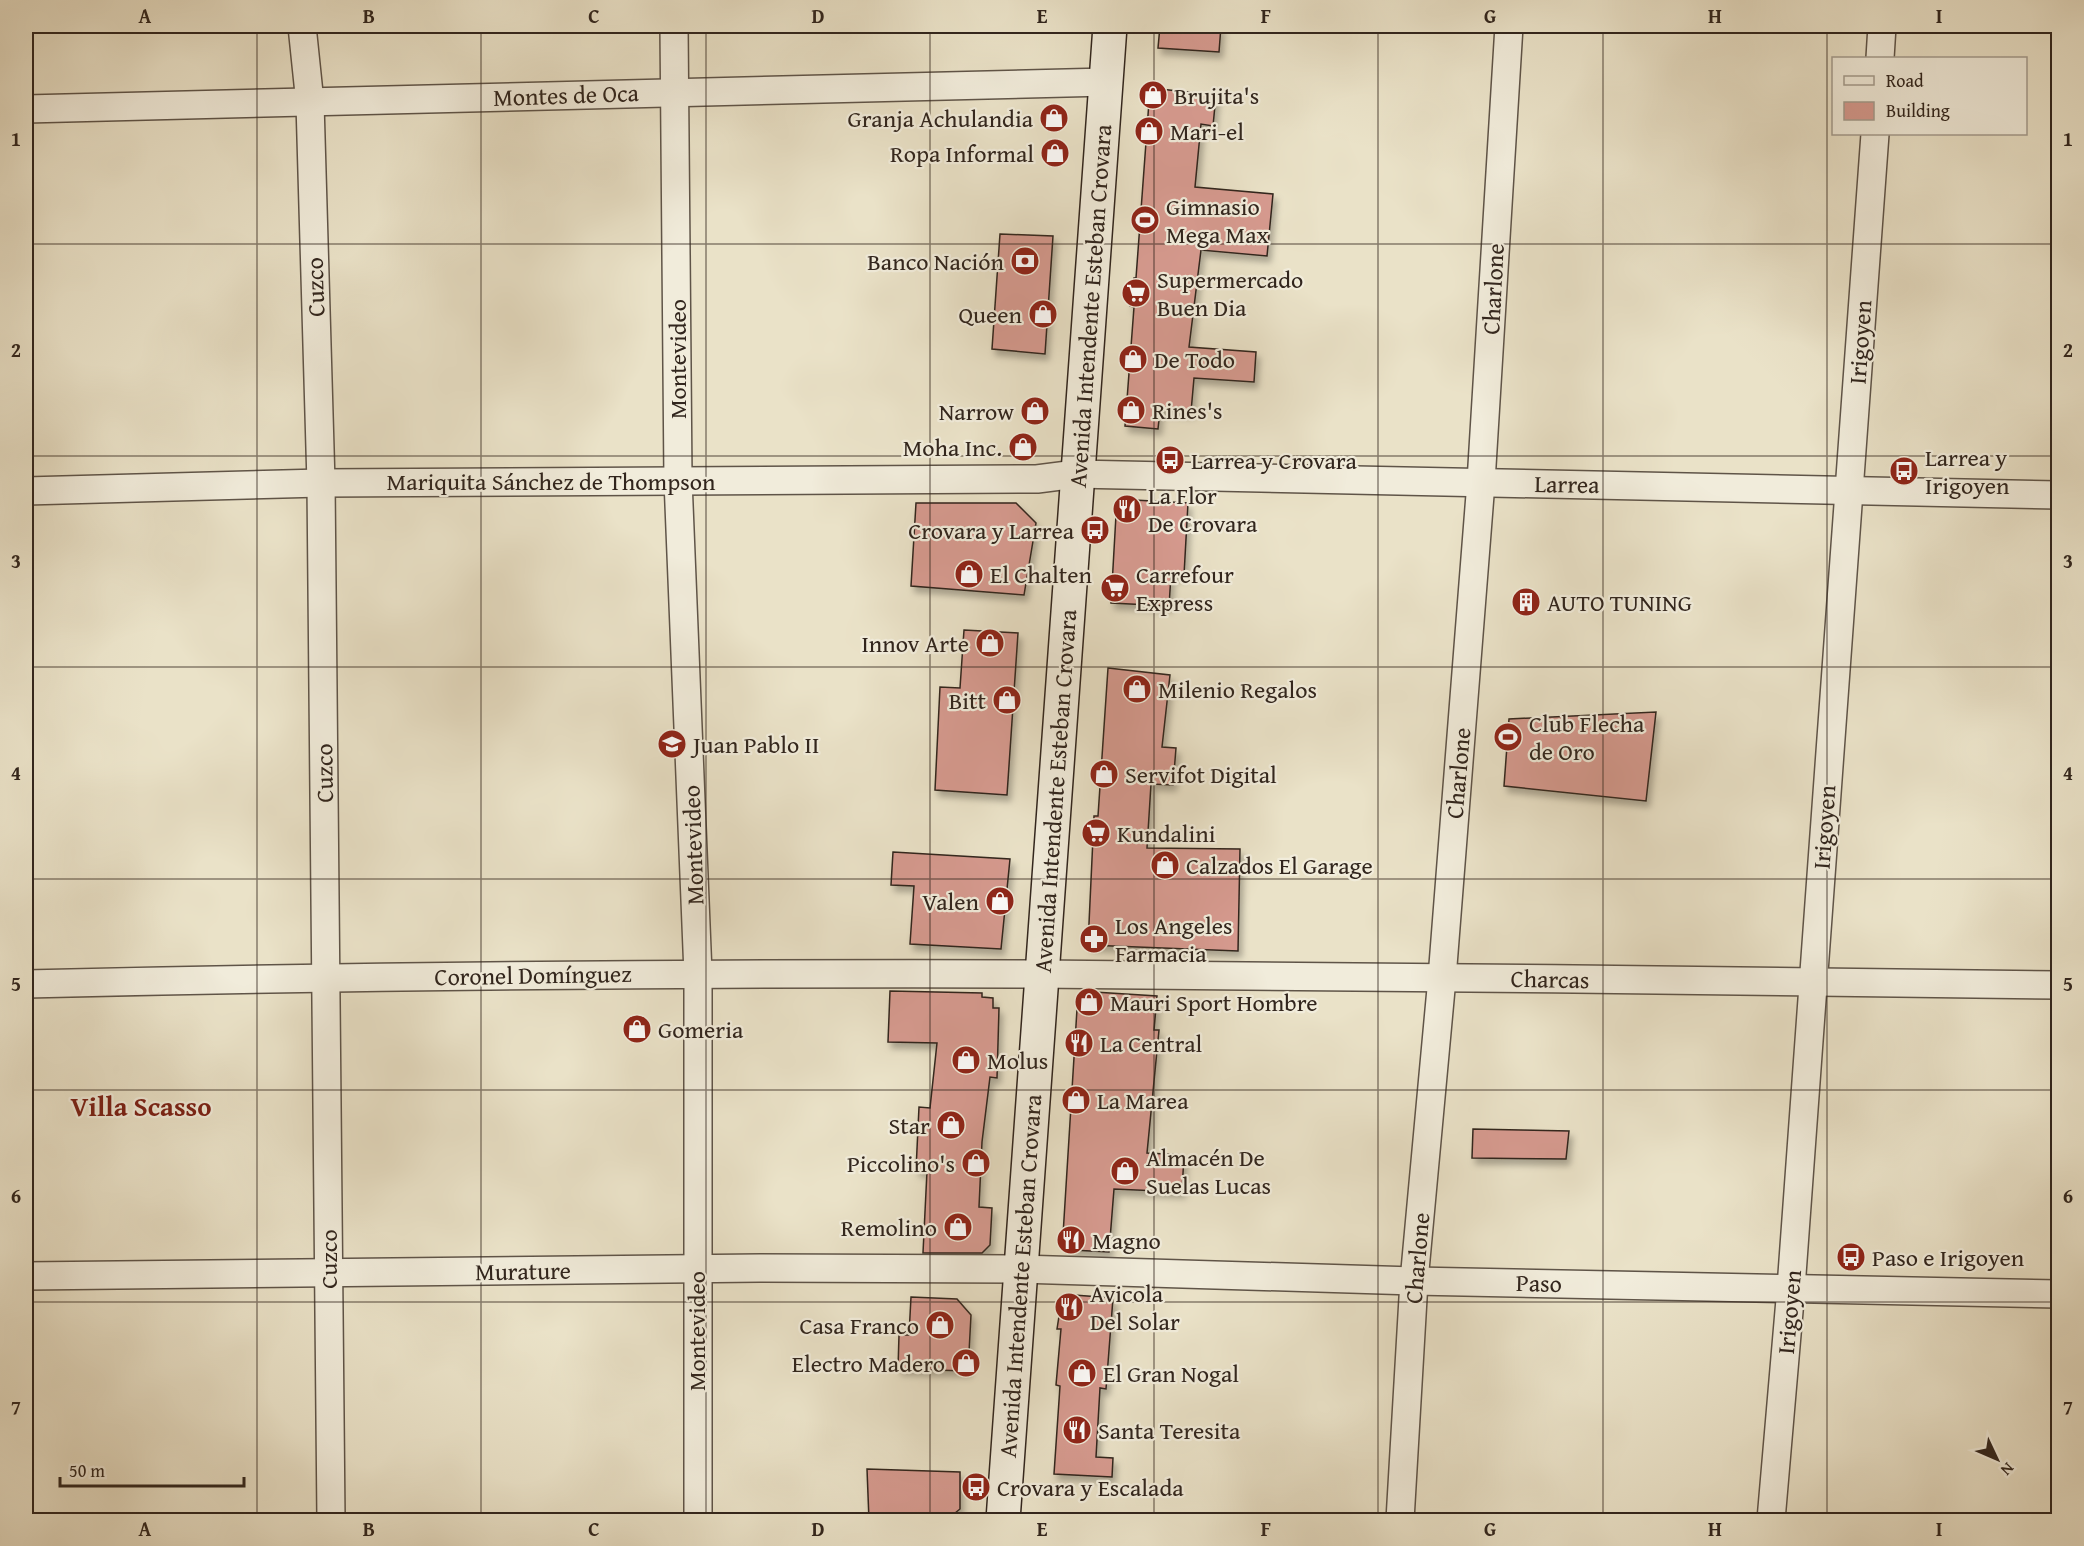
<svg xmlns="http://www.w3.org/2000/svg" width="2084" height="1546" font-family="'Gentium Book Plus',serif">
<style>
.building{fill:#d69a8f;stroke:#31251d;stroke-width:1.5;filter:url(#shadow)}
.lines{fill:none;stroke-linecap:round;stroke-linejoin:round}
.minor-casing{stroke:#5f5448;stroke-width:30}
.secondary-casing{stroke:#31251d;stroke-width:36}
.minor{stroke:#f1ecdb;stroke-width:27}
.secondary{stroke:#f1ecdb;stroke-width:33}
.grid{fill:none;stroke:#31251d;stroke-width:1.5;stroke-opacity:0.55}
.labels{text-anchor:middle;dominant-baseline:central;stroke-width:4.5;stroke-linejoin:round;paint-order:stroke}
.street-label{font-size:24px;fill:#31251d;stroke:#f1ecdb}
.poi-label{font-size:24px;fill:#31251d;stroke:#f1ecdb;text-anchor:start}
.quarter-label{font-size:27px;font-weight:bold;fill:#7a1f14;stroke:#f1ecdb}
.neatline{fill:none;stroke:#31251d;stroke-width:2}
.grid-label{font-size:20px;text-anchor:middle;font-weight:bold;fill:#31251d}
</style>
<defs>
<filter id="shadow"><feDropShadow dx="3.5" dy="6" stdDeviation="3" flood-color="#0004"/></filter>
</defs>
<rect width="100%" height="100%" fill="#eae2c8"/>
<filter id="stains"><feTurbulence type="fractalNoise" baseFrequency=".00333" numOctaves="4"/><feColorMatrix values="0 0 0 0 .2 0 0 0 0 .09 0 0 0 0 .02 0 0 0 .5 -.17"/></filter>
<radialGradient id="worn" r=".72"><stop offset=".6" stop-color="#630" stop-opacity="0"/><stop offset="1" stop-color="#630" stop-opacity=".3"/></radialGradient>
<g class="building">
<path d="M1160,26H1221L1219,52L1158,48Z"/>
<path d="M1150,88L1216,95L1213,126L1201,124L1195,187L1273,194L1267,256L1201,250L1189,347L1256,352L1254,382L1194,378L1191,412L1160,410L1158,429L1125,426L1134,307L1130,306L1134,278H1136Z"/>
<path d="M1000,234L1053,236L1045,354L992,349Z"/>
<path d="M1134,500L1188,503L1184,575H1171L1169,606L1111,603L1116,515Z"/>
<path d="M916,503H1016L1036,523L1024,595L911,586Z"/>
<path d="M964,630L1018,633L1007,795L935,790L940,687L960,688Z"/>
<path d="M1108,668L1170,675L1162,747L1176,748L1173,785L1151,784L1147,848L1240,849L1238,951L1088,945L1094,816H1098Z"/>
<path d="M1656,712L1646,801L1504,786L1509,719Z"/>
<path d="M893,852L1010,859L1001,949L910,944L914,886L891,885Z"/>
<path d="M890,991L982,993V997L993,998V1008H999L997,1078L990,1077L982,1142L979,1207L992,1208L990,1245L982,1253H923L927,1171L916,1170L919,1107L930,1108L937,1043L888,1042Z"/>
<path d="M1094,992L1157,996L1154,1030H1159L1147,1153L1184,1155L1182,1192L1114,1189L1109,1252L1072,1250L1063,1235L1077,1009Z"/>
<path d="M1473,1129L1569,1131L1566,1159L1472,1158Z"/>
<path d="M1074,1295L1113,1298L1106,1389L1100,1388L1096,1457L1113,1458L1112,1477L1054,1474L1060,1386L1056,1385L1061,1329H1057L1060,1310Z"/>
<path d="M911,1297L957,1299L971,1315L968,1371L898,1369L899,1335H909Z"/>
<path d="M867,1469L960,1472V1509L945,1521L869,1520Z"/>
</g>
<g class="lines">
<g class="minor-casing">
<g id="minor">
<path d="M302,26L310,103L321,483L331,1520"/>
<path d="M674,26L678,480L698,974V1520"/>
<path d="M1880,58L1882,26"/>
<path d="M26,109L1107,82"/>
<path d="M26,491L321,483L1037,479L1076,474L2058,495"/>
<path d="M26,984C363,976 700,973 1037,974C1377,975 1718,982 2058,985"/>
<path d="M26,1276L760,1268L1020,1269L1414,1281L2058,1294"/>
<path d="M1400,1520L1414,1281L1442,978L1481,482L1509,26"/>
<path d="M1771,1520L1791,1288L1875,134"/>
</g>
</g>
<g class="secondary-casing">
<path id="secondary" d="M1003,1520L1110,26"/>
</g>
<use href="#minor" class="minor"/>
<use href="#secondary" class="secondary"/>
</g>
<path class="grid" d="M257,26V1520M481,26V1520M706,26V1520M930,26V1520M1154,26V1520M1378,26V1520M1603,26V1520M1827,26V1520M26,244H2058M26,456H2058M26,667H2058M26,879H2058M26,1090H2058M26,1302H2058"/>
<defs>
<g id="shop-disc" transform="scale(1.5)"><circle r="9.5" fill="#8f2418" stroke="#f1ecdb"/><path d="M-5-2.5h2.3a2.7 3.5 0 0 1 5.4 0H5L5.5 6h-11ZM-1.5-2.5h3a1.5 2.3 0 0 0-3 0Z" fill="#fff"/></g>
<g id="stadium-disc" transform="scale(1.5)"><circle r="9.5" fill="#8f2418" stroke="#f1ecdb"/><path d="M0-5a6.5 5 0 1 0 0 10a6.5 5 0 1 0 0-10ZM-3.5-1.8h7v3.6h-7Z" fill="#fff"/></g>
<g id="bank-disc" transform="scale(1.5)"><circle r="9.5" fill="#8f2418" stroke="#f1ecdb"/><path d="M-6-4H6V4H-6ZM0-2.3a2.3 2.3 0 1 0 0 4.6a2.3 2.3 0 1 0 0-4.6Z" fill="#fff"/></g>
<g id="supermarket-disc" transform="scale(1.5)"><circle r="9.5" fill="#8f2418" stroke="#f1ecdb"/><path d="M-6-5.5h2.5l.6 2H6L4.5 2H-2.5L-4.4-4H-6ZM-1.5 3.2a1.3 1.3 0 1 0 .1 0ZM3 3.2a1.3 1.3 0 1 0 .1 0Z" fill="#fff"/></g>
<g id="bus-disc" transform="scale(1.5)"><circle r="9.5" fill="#8f2418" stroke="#f1ecdb"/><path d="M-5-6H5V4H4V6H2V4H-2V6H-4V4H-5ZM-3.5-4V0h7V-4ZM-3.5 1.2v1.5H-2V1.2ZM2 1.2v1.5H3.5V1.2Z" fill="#fff"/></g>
<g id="restaurant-disc" transform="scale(1.5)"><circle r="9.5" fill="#8f2418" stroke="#f1ecdb"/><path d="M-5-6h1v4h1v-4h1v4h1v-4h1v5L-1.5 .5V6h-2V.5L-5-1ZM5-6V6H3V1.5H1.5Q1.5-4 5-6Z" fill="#fff"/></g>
<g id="building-disc" transform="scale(1.5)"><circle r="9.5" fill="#8f2418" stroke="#f1ecdb"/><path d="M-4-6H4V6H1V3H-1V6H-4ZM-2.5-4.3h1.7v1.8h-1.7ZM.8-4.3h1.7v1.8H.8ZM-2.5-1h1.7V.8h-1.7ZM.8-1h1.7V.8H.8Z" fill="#fff"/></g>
<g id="university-disc" transform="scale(1.5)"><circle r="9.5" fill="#8f2418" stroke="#f1ecdb"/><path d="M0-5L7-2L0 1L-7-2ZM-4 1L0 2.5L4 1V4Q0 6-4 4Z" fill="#fff"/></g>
<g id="pharmacy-disc" transform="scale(1.5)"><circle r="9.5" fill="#8f2418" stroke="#f1ecdb"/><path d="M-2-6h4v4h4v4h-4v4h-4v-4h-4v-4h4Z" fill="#fff"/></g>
</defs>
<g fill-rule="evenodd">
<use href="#shop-disc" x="1153" y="95"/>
<use href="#shop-disc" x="1054" y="118"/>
<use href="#shop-disc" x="1149" y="131"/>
<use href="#shop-disc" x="1055" y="153"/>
<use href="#stadium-disc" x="1145" y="220"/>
<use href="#bank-disc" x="1025" y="261"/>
<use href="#supermarket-disc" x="1136" y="293"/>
<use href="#shop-disc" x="1043" y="314"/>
<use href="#shop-disc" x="1133" y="359"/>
<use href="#shop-disc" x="1131" y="410"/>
<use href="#shop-disc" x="1035" y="411"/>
<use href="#shop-disc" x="1023" y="447"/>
<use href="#bus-disc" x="1170" y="460"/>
<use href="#bus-disc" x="1904" y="471"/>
<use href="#restaurant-disc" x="1127" y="509"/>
<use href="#bus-disc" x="1095" y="530"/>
<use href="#shop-disc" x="969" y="574"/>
<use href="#supermarket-disc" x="1115" y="588"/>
<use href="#building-disc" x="1526" y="602"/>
<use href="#shop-disc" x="990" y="643"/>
<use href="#shop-disc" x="1137" y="689"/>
<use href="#shop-disc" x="1007" y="700"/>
<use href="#stadium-disc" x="1508" y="737"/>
<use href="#university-disc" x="672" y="744"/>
<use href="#shop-disc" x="1104" y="774"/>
<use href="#supermarket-disc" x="1096" y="833"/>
<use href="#shop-disc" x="1165" y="865"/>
<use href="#shop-disc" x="1000" y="901"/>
<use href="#pharmacy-disc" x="1094" y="939"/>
<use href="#shop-disc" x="1089" y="1002"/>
<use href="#shop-disc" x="637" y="1029"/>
<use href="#restaurant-disc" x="1079" y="1043"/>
<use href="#shop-disc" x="966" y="1060"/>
<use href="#shop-disc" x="1076" y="1100"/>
<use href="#shop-disc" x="951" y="1125"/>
<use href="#shop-disc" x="976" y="1163"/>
<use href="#shop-disc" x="1125" y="1171"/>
<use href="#shop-disc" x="958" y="1227"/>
<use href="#restaurant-disc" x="1071" y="1240"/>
<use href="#bus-disc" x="1851" y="1257"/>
<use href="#restaurant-disc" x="1069" y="1307"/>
<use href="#shop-disc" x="940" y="1325"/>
<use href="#shop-disc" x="966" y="1363"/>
<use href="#shop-disc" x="1082" y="1373"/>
<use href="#restaurant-disc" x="1077" y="1430"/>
<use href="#bus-disc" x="976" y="1487"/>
</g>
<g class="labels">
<g class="street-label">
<text transform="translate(566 95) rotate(-2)">Montes de Oca</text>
<text transform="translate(315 287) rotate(-92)">Cuzco</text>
<text transform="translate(1493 289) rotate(-87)">Charlone</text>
<text transform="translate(1090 306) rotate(-86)">Avenida Intendente Esteban Crovara</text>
<text transform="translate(1860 342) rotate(-86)">Irigoyen</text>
<text transform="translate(677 359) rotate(-90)">Montevideo</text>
<text x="551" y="481">Mariquita Sánchez de Thompson</text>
<text transform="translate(1567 484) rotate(1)">Larrea</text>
<text transform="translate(324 773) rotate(-91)">Cuzco</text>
<text transform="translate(1458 773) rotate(-85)">Charlone</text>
<text transform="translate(1055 791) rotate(-86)">Avenida Intendente Esteban Crovara</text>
<text transform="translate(1824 827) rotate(-86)">Irigoyen</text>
<text transform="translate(693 845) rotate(-92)">Montevideo</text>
<text transform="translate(533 975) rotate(-1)">Coronel Domínguez</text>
<text transform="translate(1550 979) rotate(1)">Charcas</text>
<text transform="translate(1417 1258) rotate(-85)">Charlone</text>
<text transform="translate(328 1259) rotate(-90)">Cuzco</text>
<text transform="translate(523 1271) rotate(-1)">Murature</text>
<text transform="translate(1020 1276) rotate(-86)">Avenida Intendente Esteban Crovara</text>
<text transform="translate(1539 1283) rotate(1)">Paso</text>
<text transform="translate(1789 1312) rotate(-85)">Irigoyen</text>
<text transform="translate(696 1331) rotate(-90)">Montevideo</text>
</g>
<g class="poi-label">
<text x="1174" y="95">Brujita's</text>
<text x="1033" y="118" text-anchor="end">Granja Achulandia</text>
<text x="1170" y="131">Mari-el</text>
<text x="1034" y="153" text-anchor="end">Ropa Informal</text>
<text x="1166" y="206">Gimnasio<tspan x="1166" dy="28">Mega Max</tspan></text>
<text x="1004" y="261" text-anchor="end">Banco Nación</text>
<text x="1157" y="279">Supermercado<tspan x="1157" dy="28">Buen Dia</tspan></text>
<text x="1022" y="314" text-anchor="end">Queen</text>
<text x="1154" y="359">De Todo</text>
<text x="1152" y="410">Rines's</text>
<text x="1014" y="411" text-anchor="end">Narrow</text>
<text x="1002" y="447" text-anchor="end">Moha Inc.</text>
<text x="1925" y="457">Larrea y<tspan x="1925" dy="28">Irigoyen</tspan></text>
<text x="1191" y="460">Larrea y Crovara</text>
<text x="1148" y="495">La Flor<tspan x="1148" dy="28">De Crovara</tspan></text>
<text x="1074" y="530" text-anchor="end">Crovara y Larrea</text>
<text x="990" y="574">El Chalten</text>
<text x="1136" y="574">Carrefour<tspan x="1136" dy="28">Express</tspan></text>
<text x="1547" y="602">AUTO TUNING</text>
<text x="969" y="643" text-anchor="end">Innov Arte</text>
<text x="1158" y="689">Milenio Regalos</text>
<text x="986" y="700" text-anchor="end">Bitt</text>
<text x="1529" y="723">Club Flecha<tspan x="1529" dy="28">de Oro</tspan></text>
<text x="693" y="744">Juan Pablo II</text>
<text x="1125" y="774">Servifot Digital</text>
<text x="1117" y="833">Kundalini</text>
<text x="1186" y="865">Calzados El Garage</text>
<text x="979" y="901" text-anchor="end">Valen</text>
<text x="1115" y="925">Los Angeles<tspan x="1115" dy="28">Farmacia</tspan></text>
<text x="1110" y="1002">Mauri Sport Hombre</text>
<text x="658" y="1029">Gomeria</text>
<text x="1100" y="1043">La Central</text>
<text x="987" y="1060">Molus</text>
<text x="1097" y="1100">La Marea</text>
<text x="930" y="1125" text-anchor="end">Star</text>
<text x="1146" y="1157">Almacén De<tspan x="1146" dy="28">Suelas Lucas</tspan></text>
<text x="955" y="1163" text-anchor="end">Piccolino's</text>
<text x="937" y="1227" text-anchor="end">Remolino</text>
<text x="1092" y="1240">Magno</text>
<text x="1872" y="1257">Paso e Irigoyen</text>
<text x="1090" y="1293">Avicola<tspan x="1090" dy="28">Del Solar</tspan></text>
<text x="919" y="1325" text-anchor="end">Casa Franco</text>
<text x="945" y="1363" text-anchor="end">Electro Madero</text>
<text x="1103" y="1373">El Gran Nogal</text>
<text x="1098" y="1430">Santa Teresita</text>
<text x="997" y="1487">Crovara y Escalada</text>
</g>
<g class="quarter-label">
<text x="141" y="1106">Villa Scasso</text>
</g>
</g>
<rect width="2084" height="1546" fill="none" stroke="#eae2c8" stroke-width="66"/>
<rect x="1832" y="57" width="195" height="78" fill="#f1ecdb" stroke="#a49c8f" stroke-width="1.5"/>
<rect x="1844" y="76" width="30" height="9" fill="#f1ecdb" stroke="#a49c8f" stroke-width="1.5"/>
<text x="1886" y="87" font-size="18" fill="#31251d">Road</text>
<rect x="1844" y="102" width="30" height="18" fill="#d69a8f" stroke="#a49c8f" stroke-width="1.5"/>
<text x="1886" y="117" font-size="18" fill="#31251d">Building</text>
<g transform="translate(1997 1459) rotate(134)" stroke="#f1ecdb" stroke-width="4.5" paint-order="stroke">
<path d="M0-4.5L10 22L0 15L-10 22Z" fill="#31251d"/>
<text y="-9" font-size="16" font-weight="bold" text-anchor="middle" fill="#31251d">N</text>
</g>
<path d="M60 1477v9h184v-9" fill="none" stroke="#31251d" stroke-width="3"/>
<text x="69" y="1477" font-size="18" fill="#31251d" stroke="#f1ecdb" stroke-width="4.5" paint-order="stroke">50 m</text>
<rect x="33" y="33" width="2018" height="1480" class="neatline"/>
<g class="grid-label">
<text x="145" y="23">A</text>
<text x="369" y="23">B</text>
<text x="594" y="23">C</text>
<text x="818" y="23">D</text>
<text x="1042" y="23">E</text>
<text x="1266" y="23">F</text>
<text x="1490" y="23">G</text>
<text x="1715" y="23">H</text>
<text x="1939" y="23">I</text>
<text x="16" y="146">1</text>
<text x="2068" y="146">1</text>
<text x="16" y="357">2</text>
<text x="2068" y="357">2</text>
<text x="16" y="568">3</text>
<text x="2068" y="568">3</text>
<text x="16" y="780">4</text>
<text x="2068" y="780">4</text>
<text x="16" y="991">5</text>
<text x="2068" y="991">5</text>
<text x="16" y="1203">6</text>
<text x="2068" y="1203">6</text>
<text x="16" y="1414">7</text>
<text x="2068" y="1414">7</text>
<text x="145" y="1536">A</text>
<text x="369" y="1536">B</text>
<text x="594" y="1536">C</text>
<text x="818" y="1536">D</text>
<text x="1042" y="1536">E</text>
<text x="1266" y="1536">F</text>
<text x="1490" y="1536">G</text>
<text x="1715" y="1536">H</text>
<text x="1939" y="1536">I</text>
</g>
<rect width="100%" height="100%" filter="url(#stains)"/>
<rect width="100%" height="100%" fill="url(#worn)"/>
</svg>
